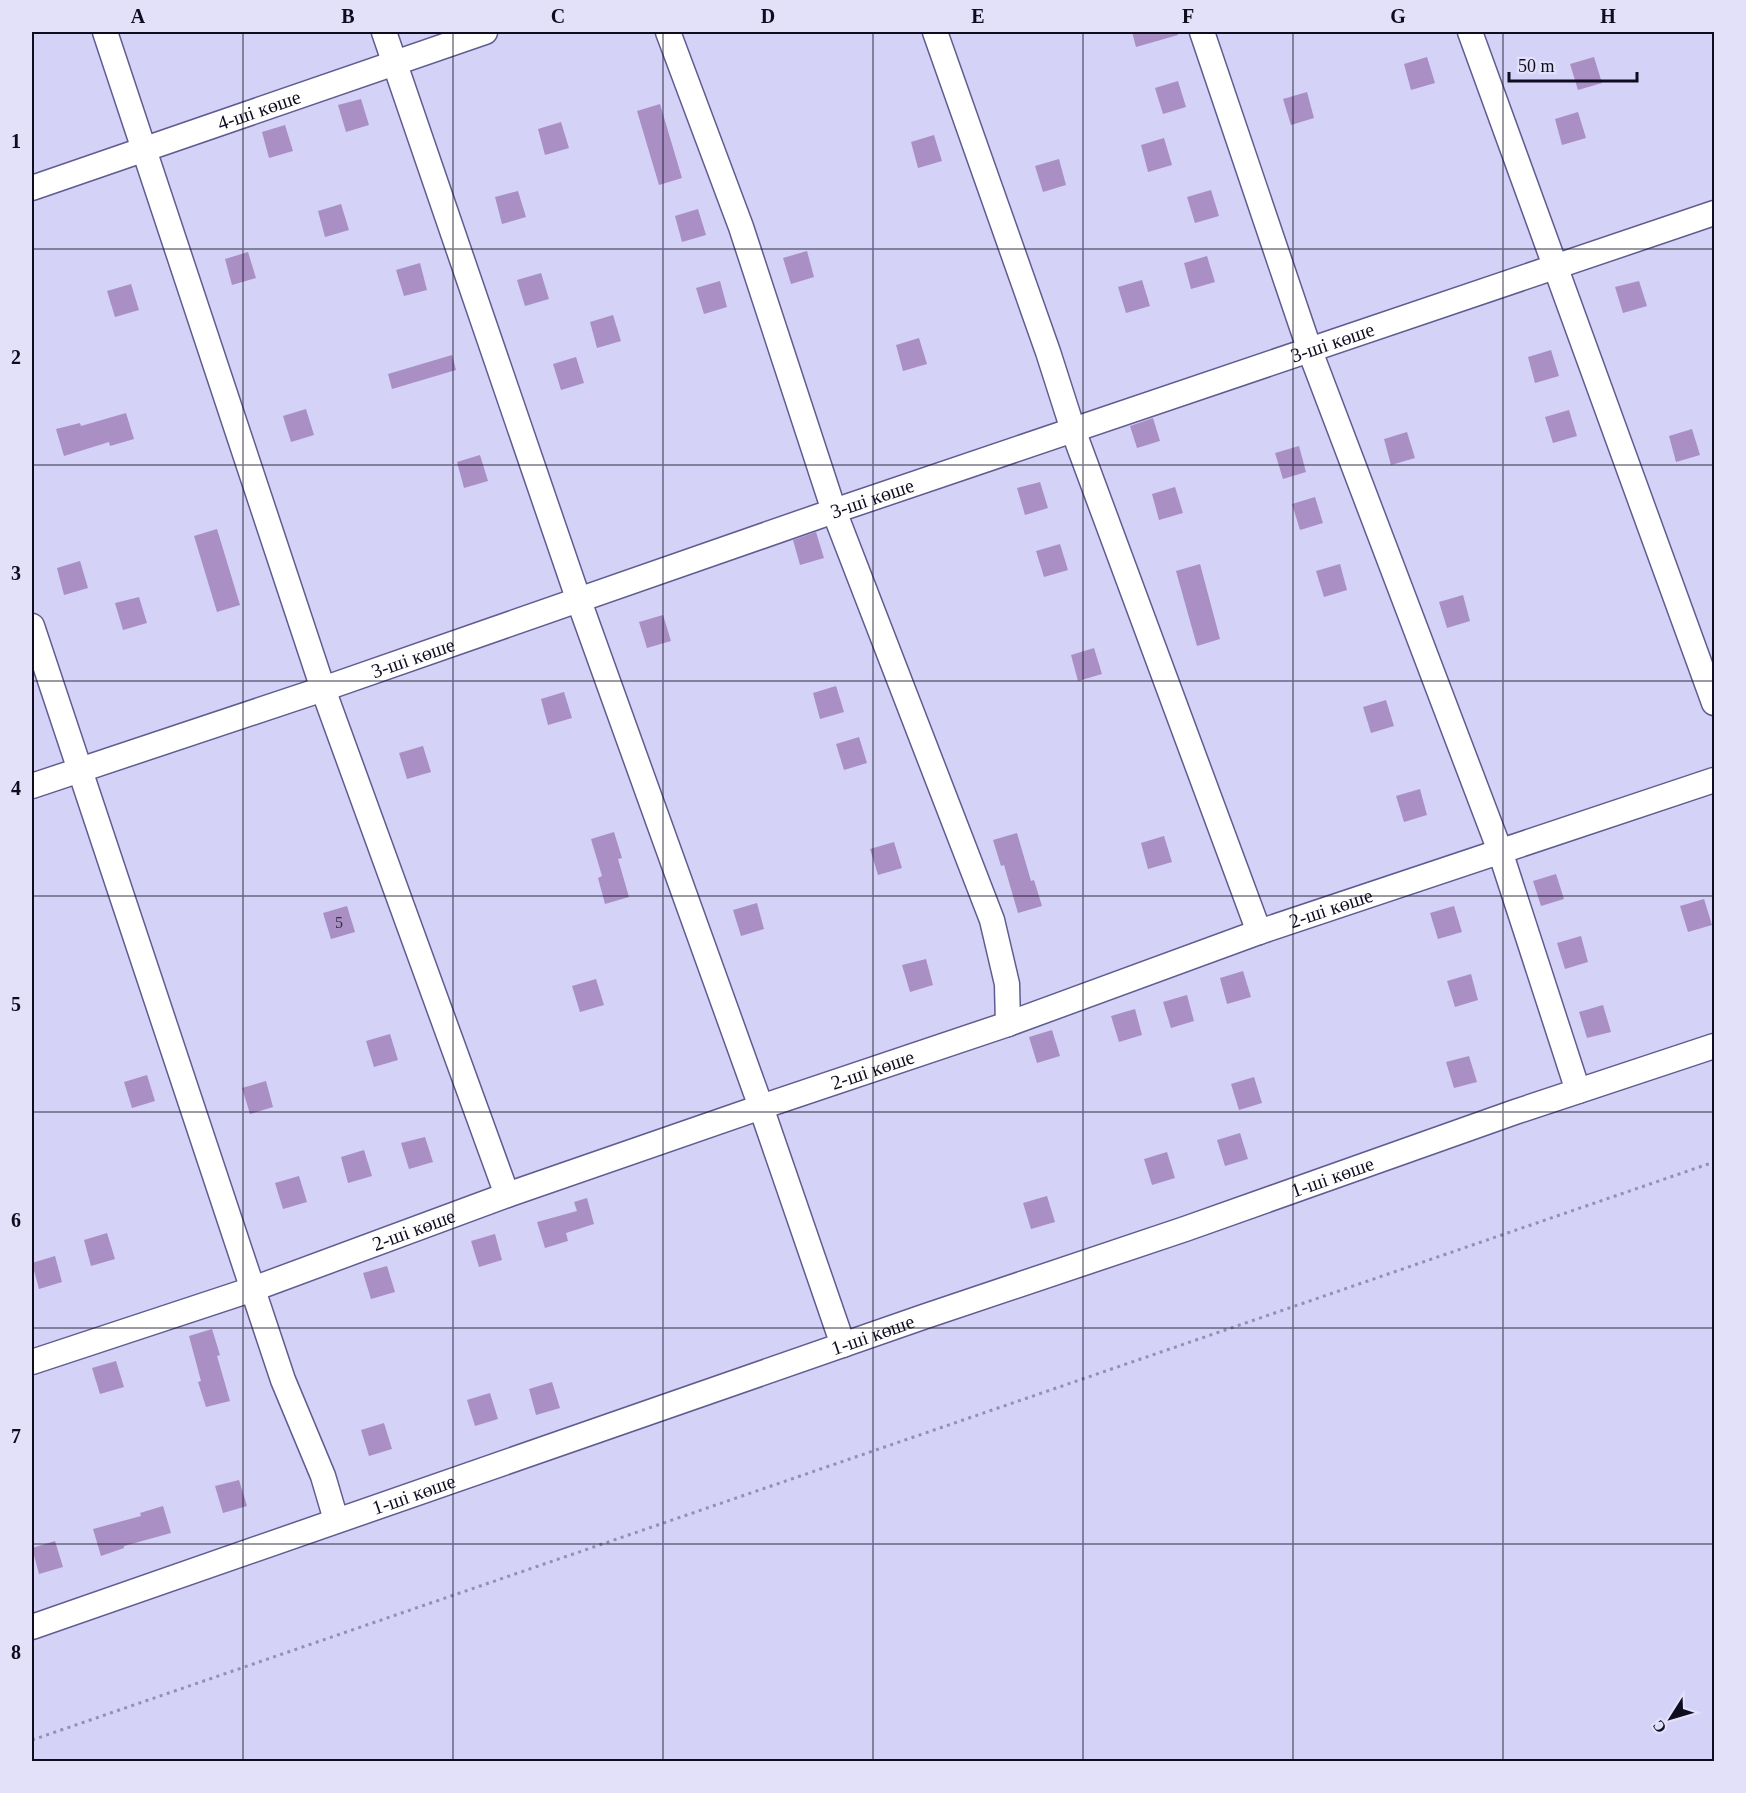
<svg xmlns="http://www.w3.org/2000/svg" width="1746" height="1793" font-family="Georgia,serif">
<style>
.building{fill:#a98fc4}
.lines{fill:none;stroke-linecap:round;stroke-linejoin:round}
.minor-casing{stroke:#605c90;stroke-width:27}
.path{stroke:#9391b0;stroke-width:3;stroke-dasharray:3 4.5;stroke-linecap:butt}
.minor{stroke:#fff;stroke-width:24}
.grid{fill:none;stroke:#0f0c20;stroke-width:1.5;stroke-opacity:0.55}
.labels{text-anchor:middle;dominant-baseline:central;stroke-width:5;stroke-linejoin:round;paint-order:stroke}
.number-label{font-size:16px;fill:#362d49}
.street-label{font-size:20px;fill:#0f0c20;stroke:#e2e1f9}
.neatline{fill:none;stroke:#0f0c20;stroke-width:2}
.grid-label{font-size:20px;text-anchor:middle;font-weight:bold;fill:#0f0c20}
</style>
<rect width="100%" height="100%" fill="#d4d2f7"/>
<g class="building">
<path d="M1132,32H1177L1178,35L1136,47Z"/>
<path d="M1427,57L1435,83L1411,90L1404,64Z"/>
<path d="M1594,57L1602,83L1578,90L1570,64Z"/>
<path d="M1178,81L1186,107L1163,114L1155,88Z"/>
<path d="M1307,92L1314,118L1291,125L1283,99Z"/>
<path d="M361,99L369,125L346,132L338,105Z"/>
<path d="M660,104L682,178L659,185L637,111Z"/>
<path d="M1578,112L1586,138L1562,145L1555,119Z"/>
<path d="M561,122L569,148L545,155L538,129Z"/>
<path d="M285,125L293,151L269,158L262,132Z"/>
<path d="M934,135L942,161L918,168L911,142Z"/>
<path d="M1164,138L1172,165L1148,172L1141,145Z"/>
<path d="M1059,159L1066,185L1043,192L1035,166Z"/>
<path d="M1211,190L1219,216L1195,223L1187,197Z"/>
<path d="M518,191L526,217L502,224L495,197Z"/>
<path d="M341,204L349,230L325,237L318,211Z"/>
<path d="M698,209L706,235L682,242L675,216Z"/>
<path d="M807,251L814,277L791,284L783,258Z"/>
<path d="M248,252L256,278L232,285L225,259Z"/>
<path d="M1207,256L1215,282L1191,289L1184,263Z"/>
<path d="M420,263L427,290L404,296L396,270Z"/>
<path d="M541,273L549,299L525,306L517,280Z"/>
<path d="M1142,280L1150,306L1126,313L1118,287Z"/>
<path d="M720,281L727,307L704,314L696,288Z"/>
<path d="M1639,281L1647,306L1623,313L1615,287Z"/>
<path d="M131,284L139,310L115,317L107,291Z"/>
<path d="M613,315L621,341L597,348L590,322Z"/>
<path d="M919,338L927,364L903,371L896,345Z"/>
<path d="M1551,350L1559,376L1535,383L1528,357Z"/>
<path d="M452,355L456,370L392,389L388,374Z"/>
<path d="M576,357L584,383L561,390L553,364Z"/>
<path d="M306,409L314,435L291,442L283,416Z"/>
<path d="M1569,410L1577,436L1553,443L1545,417Z"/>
<path d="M126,413L134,439L110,446L109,442L64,456L56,429L80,423L81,426Z"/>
<path d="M1153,418L1160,441L1137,448L1130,426Z"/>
<path d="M1692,429L1700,455L1676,462L1669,436Z"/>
<path d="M1407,432L1415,458L1391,465L1384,439Z"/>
<path d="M1299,446L1306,472L1283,479L1275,453Z"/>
<path d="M480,455L488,481L464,488L457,462Z"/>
<path d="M1040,482L1048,508L1025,515L1017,488Z"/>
<path d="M1175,487L1183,513L1159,520L1152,494Z"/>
<path d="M1315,497L1323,523L1300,530L1292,504Z"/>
<path d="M217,529L240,605L217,612L194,536Z"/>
<path d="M816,532L824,558L800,565L793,540Z"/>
<path d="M1060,544L1068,570L1044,577L1036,551Z"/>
<path d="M80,561L88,588L64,595L57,568Z"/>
<path d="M1200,564L1220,639L1197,646L1176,571Z"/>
<path d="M1340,564L1347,590L1324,597L1316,571Z"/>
<path d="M1463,595L1470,621L1447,628L1439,602Z"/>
<path d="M139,597L147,623L123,630L115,603Z"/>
<path d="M663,615L671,641L647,648L639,622Z"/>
<path d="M1094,648L1102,674L1078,681L1071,655Z"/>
<path d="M836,686L844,712L820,719L813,693Z"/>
<path d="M564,692L572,718L548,725L541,699Z"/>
<path d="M1386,700L1394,726L1371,733L1363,707Z"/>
<path d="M859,737L867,763L844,770L836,744Z"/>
<path d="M423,746L431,772L407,779L399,753Z"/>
<path d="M1420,789L1427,815L1404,822L1396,796Z"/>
<path d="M614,832L622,858L618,859L629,897L605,904L598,878L602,876L591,839Z"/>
<path d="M1017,833L1031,881L1034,880L1042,906L1018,913L1004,865L1001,866L993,840Z"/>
<path d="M1164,836L1172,862L1148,869L1141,843Z"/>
<path d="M894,842L902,868L878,875L870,849Z"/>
<path d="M1556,874L1564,899L1541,906L1533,881Z"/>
<path d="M1704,899L1712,925L1688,932L1680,906Z"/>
<path d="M757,903L764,929L741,936L733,910Z"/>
<path d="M347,906L355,932L331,939L323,913Z"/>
<path d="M1454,906L1462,932L1438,939L1430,913Z"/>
<path d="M1581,936L1588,962L1565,969L1557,943Z"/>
<path d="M926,959L933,985L910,992L902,965Z"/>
<path d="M1243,971L1251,997L1227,1004L1220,978Z"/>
<path d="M1471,974L1478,1000L1455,1007L1447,981Z"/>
<path d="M596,979L604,1005L580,1012L572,986Z"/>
<path d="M1187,995L1194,1021L1171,1028L1163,1002Z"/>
<path d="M1603,1005L1611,1032L1587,1038L1579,1012Z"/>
<path d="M1135,1009L1142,1035L1119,1042L1111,1016Z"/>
<path d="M1052,1030L1060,1056L1037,1063L1029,1037Z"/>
<path d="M390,1034L398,1060L374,1067L366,1041Z"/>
<path d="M1469,1056L1477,1082L1454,1088L1446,1062Z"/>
<path d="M147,1075L155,1101L132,1108L124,1082Z"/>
<path d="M1254,1077L1262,1103L1239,1110L1231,1084Z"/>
<path d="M266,1081L273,1107L250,1114L242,1088Z"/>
<path d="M1240,1133L1248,1159L1225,1166L1217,1140Z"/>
<path d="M425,1137L433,1162L409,1169L401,1143Z"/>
<path d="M364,1150L372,1176L348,1183L341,1157Z"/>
<path d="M1167,1152L1175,1178L1152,1185L1144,1159Z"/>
<path d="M299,1176L307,1202L283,1209L275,1183Z"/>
<path d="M1047,1196L1055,1222L1031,1229L1023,1203Z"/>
<path d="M587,1198L594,1224L566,1233L568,1241L545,1248L537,1222L577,1211L574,1202Z"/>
<path d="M107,1233L115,1259L91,1266L84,1240Z"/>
<path d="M495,1234L502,1260L479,1267L471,1241Z"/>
<path d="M55,1256L62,1282L39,1289L32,1263Z"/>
<path d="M387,1266L395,1292L371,1299L363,1273Z"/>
<path d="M212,1329L220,1355L217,1356L230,1401L206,1407L198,1382L201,1381L189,1336Z"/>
<path d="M116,1361L124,1387L100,1394L92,1368Z"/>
<path d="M552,1382L560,1408L536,1415L529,1389Z"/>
<path d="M490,1393L498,1419L475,1426L467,1400Z"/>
<path d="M384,1423L392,1449L369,1456L361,1430Z"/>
<path d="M239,1480L247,1506L223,1513L215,1486Z"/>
<path d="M163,1506L171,1533L124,1546V1548L101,1556L93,1529L141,1516L140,1513Z"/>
<path d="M55,1541L63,1567L39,1574L32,1548Z"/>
</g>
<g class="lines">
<g class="minor-casing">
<g id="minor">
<path d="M105,32L323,689L507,1195"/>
<path d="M384,32L579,601L761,1107L843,1345"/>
<path d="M668,32L741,227L834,511L992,920L1007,984L1008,1024"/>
<path d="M935,32L1048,352L1073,430L1259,932"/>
<path d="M1202,32L1310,351L1500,851L1578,1091"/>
<path d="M1470,32L1714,703"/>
<path id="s1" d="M32,188L485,32"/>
<path d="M32,626L283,1380L323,1476L336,1520"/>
<path id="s2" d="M32,786L323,689L834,511L1714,213"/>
<path id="s3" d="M32,1362L253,1289L507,1195L761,1107L1008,1024L1259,932L1714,780"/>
<path id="s4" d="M32,1627L926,1316L1185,1229L1515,1112L1714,1046"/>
</g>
</g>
<path class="path" d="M32,1740L1714,1162"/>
<use href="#minor" class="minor"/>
</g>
<path class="grid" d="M243,32V1762M453,32V1762M663,32V1762M873,32V1762M1083,32V1762M1293,32V1762M1503,32V1762M32,249H1714M32,465H1714M32,681H1714M32,896H1714M32,1112H1714M32,1328H1714M32,1544H1714"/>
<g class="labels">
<g class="number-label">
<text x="339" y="922">5</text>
</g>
<g class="street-label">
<text stroke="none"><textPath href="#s1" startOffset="240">4-ші көше</textPath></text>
<text stroke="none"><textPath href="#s2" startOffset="1374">3-ші көше</textPath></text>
<text stroke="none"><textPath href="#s2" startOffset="888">3-ші көше</textPath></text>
<text stroke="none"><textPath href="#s2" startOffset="402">3-ші көше</textPath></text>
<text stroke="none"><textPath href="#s3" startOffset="1376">2-ші көше</textPath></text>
<text stroke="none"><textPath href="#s3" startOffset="890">2-ші көше</textPath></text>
<text stroke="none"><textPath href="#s4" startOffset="1376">1-ші көше</textPath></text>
<text stroke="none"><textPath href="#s3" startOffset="404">2-ші көше</textPath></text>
<text stroke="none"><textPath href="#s4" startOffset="890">1-ші көше</textPath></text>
<text stroke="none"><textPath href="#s4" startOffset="404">1-ші көше</textPath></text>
</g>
</g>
<rect width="1746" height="1793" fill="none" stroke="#e2e1f9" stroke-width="66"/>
<g transform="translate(1671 1718) rotate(233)" stroke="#e2e1f9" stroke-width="4.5" paint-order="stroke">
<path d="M0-4.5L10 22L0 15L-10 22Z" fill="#0f0c20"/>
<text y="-9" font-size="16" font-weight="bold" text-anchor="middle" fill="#0f0c20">С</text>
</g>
<path d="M1509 72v9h128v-9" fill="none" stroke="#0f0c20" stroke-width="3"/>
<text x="1518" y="72" font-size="18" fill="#0f0c20" stroke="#e2e1f9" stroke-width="4.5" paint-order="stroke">50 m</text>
<rect x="33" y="33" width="1680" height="1727" class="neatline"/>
<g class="grid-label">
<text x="138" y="23">A</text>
<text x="348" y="23">B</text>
<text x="558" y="23">C</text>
<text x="768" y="23">D</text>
<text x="978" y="23">E</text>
<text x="1188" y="23">F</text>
<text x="1398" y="23">G</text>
<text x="1608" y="23">H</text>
<text x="16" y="148">1</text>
<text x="16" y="364">2</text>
<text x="16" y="580">3</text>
<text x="16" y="795">4</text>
<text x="16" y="1011">5</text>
<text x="16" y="1227">6</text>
<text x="16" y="1443">7</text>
<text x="16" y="1659">8</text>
</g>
</svg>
